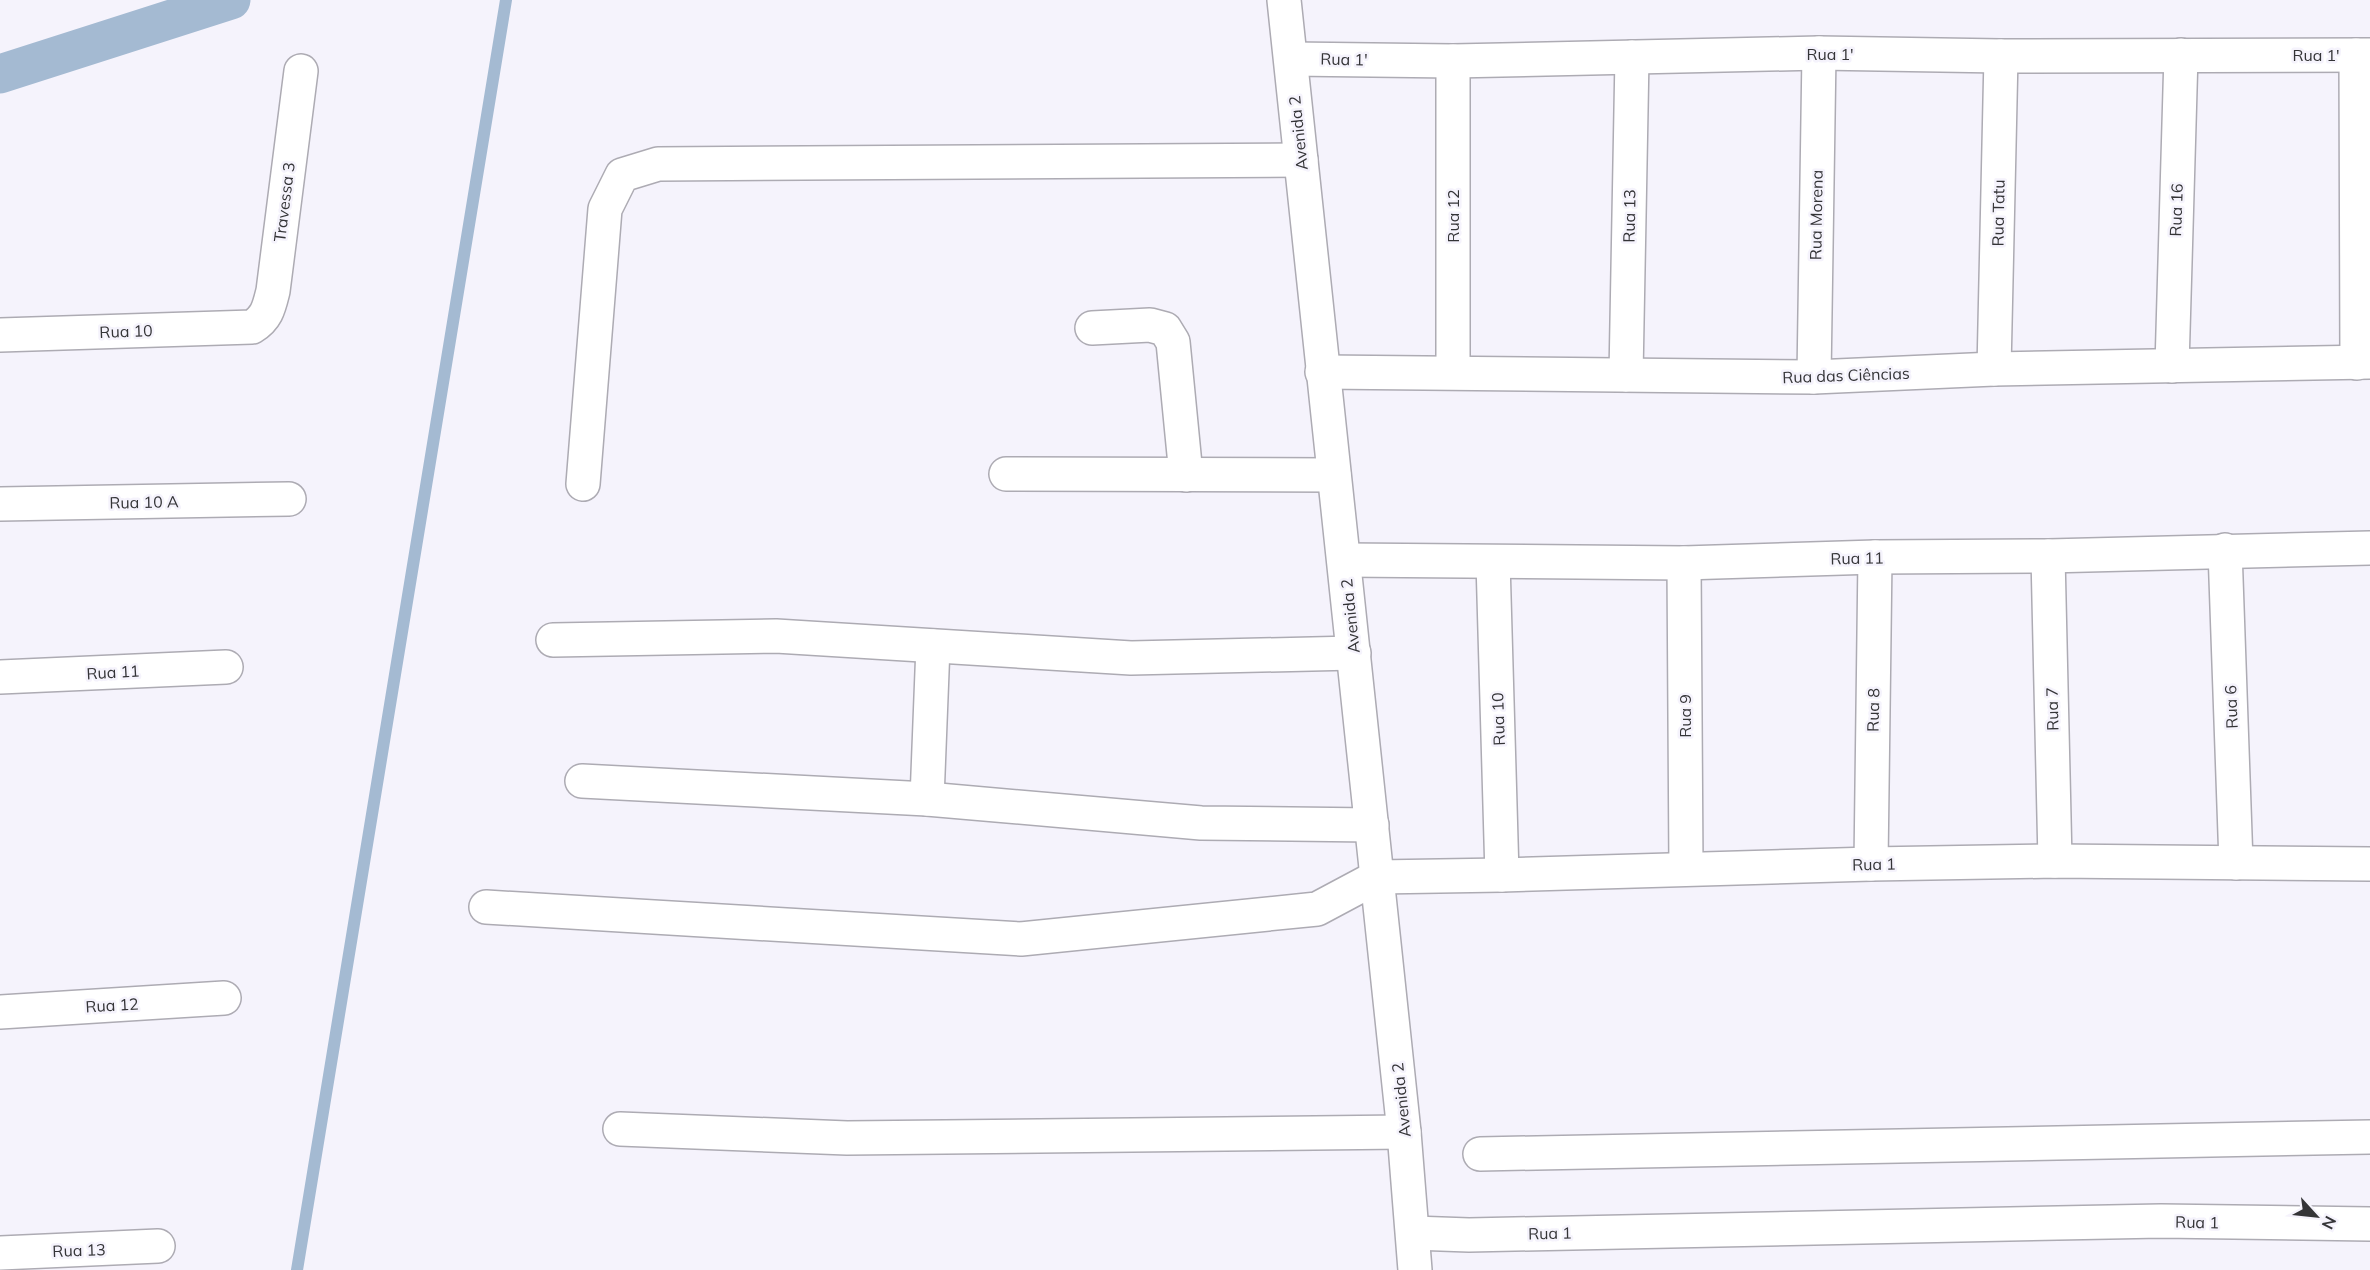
<svg xmlns="http://www.w3.org/2000/svg" width="2370" height="1270" font-family="Mulish,sans-serif">
<style>
.lines{fill:none;stroke-linecap:round;stroke-linejoin:round}
.stream{stroke:#a4bad2;stroke-width:12}
.canal{stroke:#a4bad2;stroke-width:39}
.minor-casing{stroke:#adabb3;stroke-width:36}
.minor{stroke:#fff;stroke-width:33}
.labels{text-anchor:middle;dominant-baseline:central;stroke-width:5;stroke-linejoin:round;paint-order:stroke}
.street-label{font-size:16px;fill:#343437;stroke:#f5f3fc}
</style>
<rect width="100%" height="100%" fill="#f5f3fc"/>
<g class="lines">
<path class="stream" d="M297,1270L506,0"/>
<path class="canal" d="M0,74L231,0"/>
<g class="minor-casing">
<g id="minor">
<path d="M1284,0L1404,1132L1415,1270"/>
<path d="M2356,55L2357,363"/>
<path d="M1291,59L1453,61L1819,53L2001,56L2370,55"/>
<path d="M1092,328L1150,325L1165,329L1173,342L1186,475"/>
<path d="M0,335L252,327C267,318 269,307 273,291L301,71"/>
<path d="M2172,366L2181,55"/>
<path d="M1994,369L2001,56"/>
<path d="M1322,372L1814,377L1994,369L2370,362"/>
<path d="M1453,372V61"/>
<path d="M1626,375L1632,57"/>
<path d="M1814,377L1819,53"/>
<path d="M1006,474L1334,475"/>
<path d="M583,484L605,209L622,175L658,164L1301,160"/>
<path d="M0,504L289,499"/>
<path d="M2225,550L2236,863"/>
<path d="M2048,556L2055,861"/>
<path d="M1344,560L1684,563L1875,557L2048,556L2370,548"/>
<path d="M1493,562L1502,875"/>
<path d="M1684,563L1686,868"/>
<path d="M553,640L776,636L1131,658L1354,653"/>
<path d="M0,677L226,667"/>
<path d="M582,781L927,799L1201,823L1372,825"/>
<path d="M927,799L933,646"/>
<path d="M1871,864L1875,557"/>
<path d="M486,907L1021,939L1317,909L1377,877L1502,875L1871,864L2055,861L2370,864"/>
<path d="M0,1012L224,998"/>
<path d="M620,1129L847,1138L1404,1132"/>
<path d="M1480,1154L2370,1137"/>
<path d="M1413,1233L1469,1235L2161,1221L2370,1224"/>
<path d="M0,1253L158,1246"/>
</g>
</g>
<use href="#minor" class="minor"/>
</g>
<g class="labels">
<g class="street-label">
<text x="1830" y="54">Rua 1'</text>
<text x="2316" y="55">Rua 1'</text>
<text transform="translate(1344 59) rotate(1)">Rua 1'</text>
<text transform="translate(1298 133) rotate(-96)">Avenida 2</text>
<text transform="translate(284 202) rotate(-83)">Travessa 3</text>
<text transform="translate(2176 210) rotate(-88)">Rua 16</text>
<text transform="translate(1998 213) rotate(-89)">Rua Tatu</text>
<text transform="translate(1816 215) rotate(-89)">Rua Morena</text>
<text transform="translate(1453 216) rotate(-90)">Rua 12</text>
<text transform="translate(1629 216) rotate(-89)">Rua 13</text>
<text transform="translate(126 331) rotate(-2)">Rua 10</text>
<text transform="translate(1846 375) rotate(-2)">Rua das Ciências</text>
<text transform="translate(144 502) rotate(-1)">Rua 10 A</text>
<text transform="translate(1857 558) rotate(-1)">Rua 11</text>
<text transform="translate(1350 616) rotate(-96)">Avenida 2</text>
<text transform="translate(113 672) rotate(-3)">Rua 11</text>
<text transform="translate(2231 707) rotate(-92)">Rua 6</text>
<text transform="translate(2052 709) rotate(-91)">Rua 7</text>
<text transform="translate(1873 710) rotate(-89)">Rua 8</text>
<text transform="translate(1685 716) rotate(-90)">Rua 9</text>
<text transform="translate(1498 719) rotate(-92)">Rua 10</text>
<text transform="translate(1874 864) rotate(-1)">Rua 1</text>
<text transform="translate(112 1005) rotate(-3)">Rua 12</text>
<text transform="translate(1401 1100) rotate(-96)">Avenida 2</text>
<text transform="translate(2197 1222) rotate(1)">Rua 1</text>
<text transform="translate(1550 1233) rotate(-1)">Rua 1</text>
<text transform="translate(79 1250) rotate(-2)">Rua 13</text>
</g>
</g>
<g transform="translate(2316 1216) rotate(117)" stroke="#f5f3fc" stroke-width="4.5" paint-order="stroke">
<path d="M0-4.5L10 22L0 15L-10 22Z" fill="#343437"/>
<text y="-9" font-size="16" font-weight="bold" text-anchor="middle" fill="#343437">N</text>
</g>
</svg>
